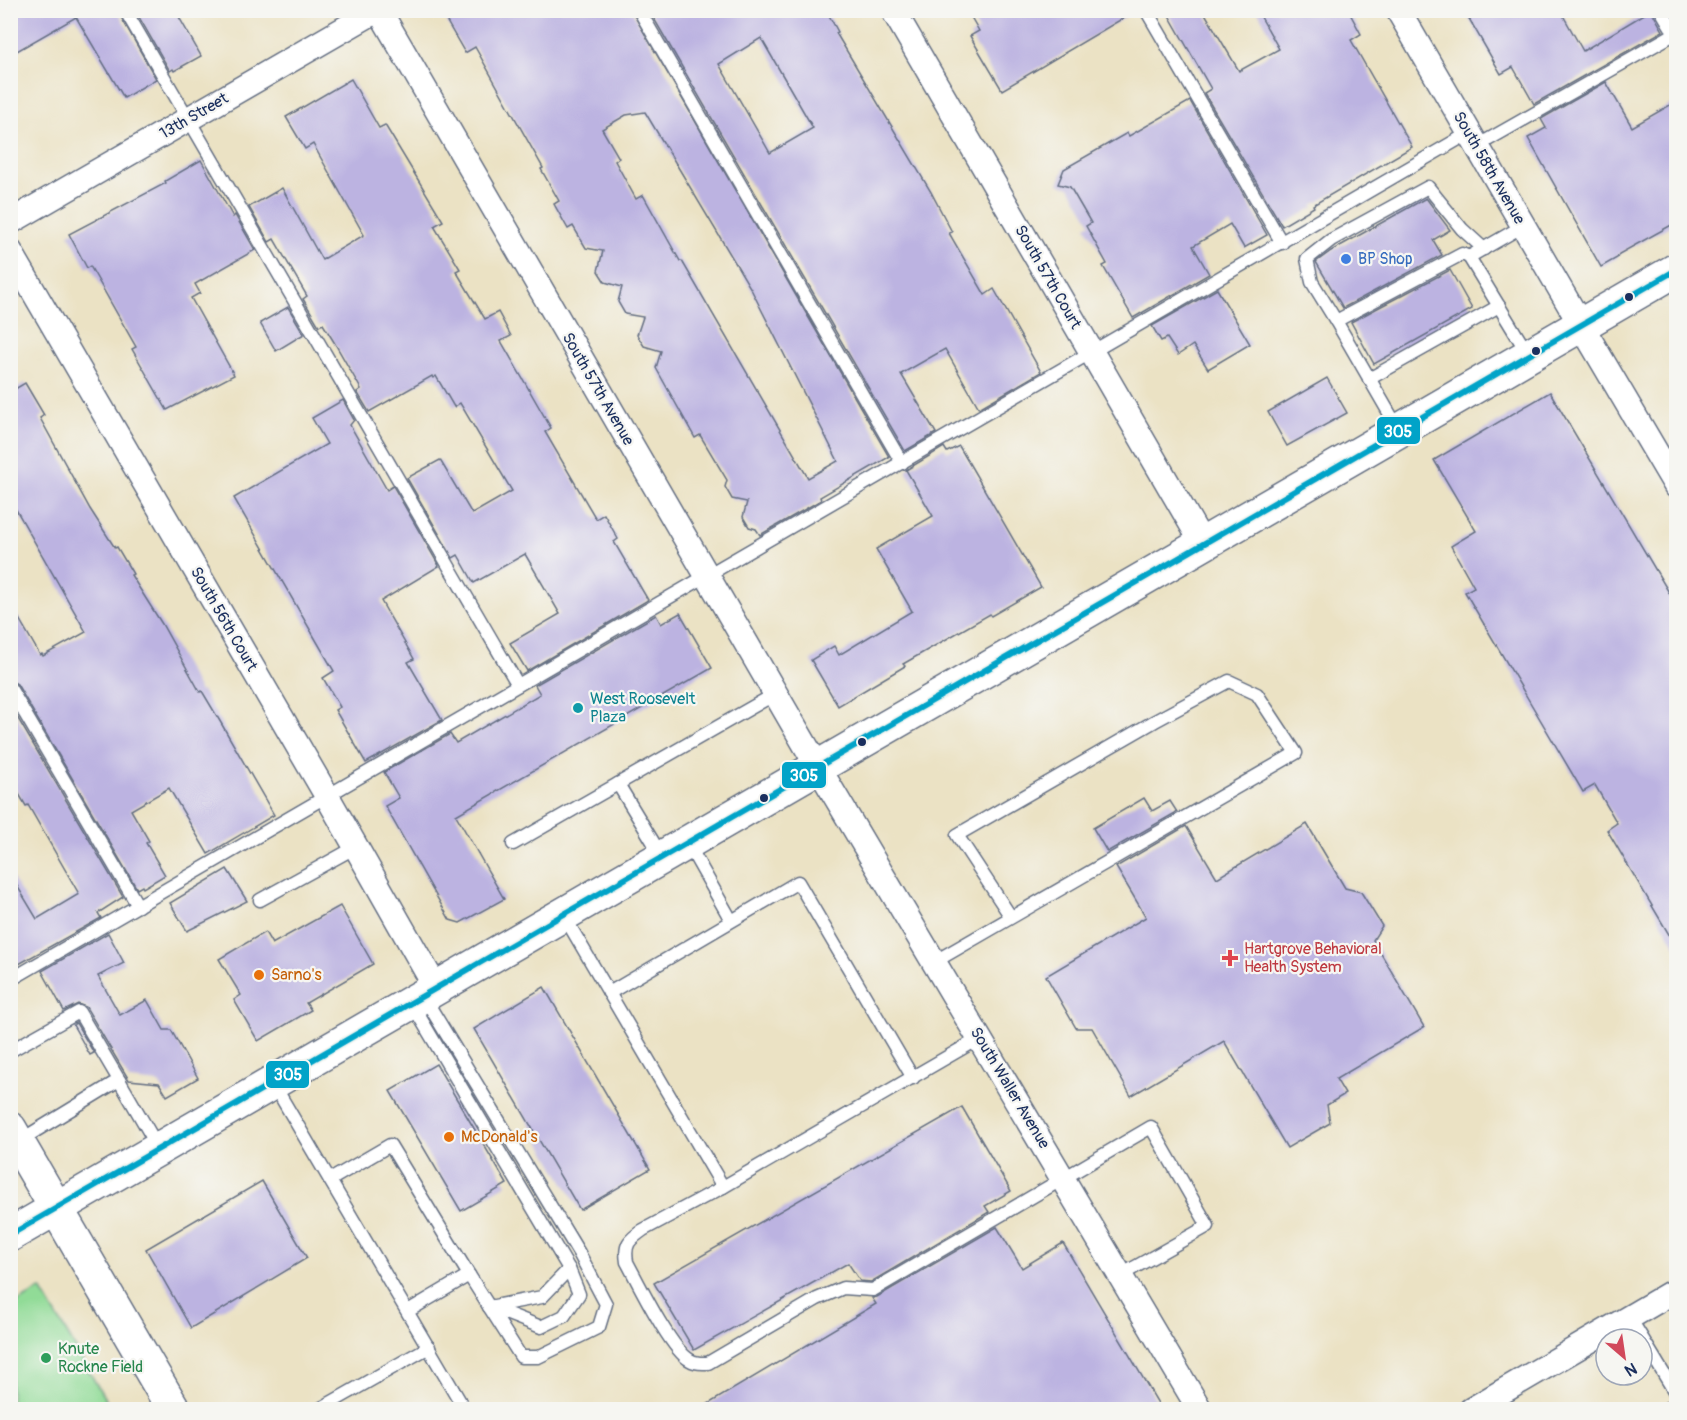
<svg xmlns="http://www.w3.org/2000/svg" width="1687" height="1420" font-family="Pangolin,sans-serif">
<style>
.green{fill:#91db97;stroke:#56857a;stroke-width:1.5}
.building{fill:#bcb3e1;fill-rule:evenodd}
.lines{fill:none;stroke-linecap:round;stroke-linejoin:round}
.lane-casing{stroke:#646e82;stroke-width:15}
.street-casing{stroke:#646e82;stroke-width:27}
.secondary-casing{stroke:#646e82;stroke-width:36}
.lane{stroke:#fff;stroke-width:12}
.street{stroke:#fff;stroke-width:24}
.secondary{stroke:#fff;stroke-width:33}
.bus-1-casing{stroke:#f6f6f2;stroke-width:10}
.bus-1{stroke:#01a3c8;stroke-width:6}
.shop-dot{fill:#3f7fe0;stroke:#f6f6f2;stroke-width:2}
.bus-dot{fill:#1b2f5e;stroke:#f6f6f2;stroke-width:2}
.culture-dot{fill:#0f9aa8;stroke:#f6f6f2;stroke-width:2}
.health-dot{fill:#e0444e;stroke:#f6f6f2;stroke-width:2}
.food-dot{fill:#e8710a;stroke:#f6f6f2;stroke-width:2}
.leisure-dot{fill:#2e9e5b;stroke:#f6f6f2;stroke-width:2}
.labels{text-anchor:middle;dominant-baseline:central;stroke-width:4.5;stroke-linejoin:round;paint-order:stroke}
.street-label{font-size:16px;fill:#1b2f5e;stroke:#f6f6f2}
.shop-label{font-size:16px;fill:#366cbe;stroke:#f6f6f2;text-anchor:start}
.culture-label{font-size:16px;fill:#0d838f;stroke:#f6f6f2;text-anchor:start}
.health-label{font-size:16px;fill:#be3a42;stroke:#f6f6f2;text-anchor:start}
.food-label{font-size:16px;fill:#c56008;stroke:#f6f6f2;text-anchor:start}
.leisure-label{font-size:16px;fill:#27864d;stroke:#f6f6f2;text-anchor:start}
.line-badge{stroke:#f6f6f2;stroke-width:2}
.badge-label{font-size:16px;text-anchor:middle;font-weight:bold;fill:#fff}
</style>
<rect width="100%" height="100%" fill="#f6f6f2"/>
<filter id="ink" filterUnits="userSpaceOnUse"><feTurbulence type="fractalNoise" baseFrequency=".0167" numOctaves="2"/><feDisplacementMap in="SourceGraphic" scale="12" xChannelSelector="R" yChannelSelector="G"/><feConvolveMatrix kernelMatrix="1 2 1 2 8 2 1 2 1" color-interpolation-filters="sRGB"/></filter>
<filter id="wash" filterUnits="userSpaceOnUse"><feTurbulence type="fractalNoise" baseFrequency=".008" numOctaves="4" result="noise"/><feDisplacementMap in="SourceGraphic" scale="24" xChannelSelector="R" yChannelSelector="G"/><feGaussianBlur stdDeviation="1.35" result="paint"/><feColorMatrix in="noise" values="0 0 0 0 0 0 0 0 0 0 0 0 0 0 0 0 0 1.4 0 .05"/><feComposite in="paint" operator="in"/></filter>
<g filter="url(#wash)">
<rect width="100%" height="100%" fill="#ebe2c4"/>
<path class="green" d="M41,1289L111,1409H11V1306Z"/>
<g id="blocks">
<g class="building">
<path d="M10,10H117L156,79L124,98L76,17L10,55Z"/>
<path d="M135,10H175L201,56L174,71L173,69L170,71Z"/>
<path d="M461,10H631L889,457L820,497L821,500L760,535L756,529L749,527L743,517L747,502L732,499L725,487L727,480L700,435L695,438L656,368L661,351L644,346L637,335L643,317L625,314L618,302L622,287L605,282L598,271L603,251L586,248L573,226L568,229L554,204L559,201L541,169L543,168L475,47L465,53L446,20ZM645,112L751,289L838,461L808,478L682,261H680L643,195L636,199L615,161L619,158L602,129L626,115Z"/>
<path d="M649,10H826L838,32L836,33L931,192L952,232L949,233L985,295L994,289L1041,372L979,408L945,349L901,374L936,433L905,451ZM761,38L813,128L770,153L719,64Z"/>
<path d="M967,10H1137L1002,90L970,36L979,31Z"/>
<path d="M1166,10H1203L1239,71L1279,49L1257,10H1348L1361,34L1351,40L1412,147L1313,205L1314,207L1282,226L1204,93L1211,89Z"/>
<path d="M1464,10H1560L1583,51L1651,10L1663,31L1534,104L1513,67L1501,74Z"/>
<path d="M351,79L379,128L385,125L443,221L434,226L460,269L456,271L485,319L498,312L511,336L501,341L551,428L545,432L596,519L604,514L618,539L614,542L648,600L527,671L510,643L560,614L525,554L474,583L458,555L453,558L407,478L440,460L472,514L512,491L460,403L454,407L436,376L433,378L432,376L369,412L357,392L361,389L334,342L323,324L319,326L303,299L307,296L274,239L269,242L249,207L282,188L322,260L364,235L313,144L305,149L286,117Z"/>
<path d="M1606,82L1632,127L1677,101V222L1619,254L1617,258L1601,267L1528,138L1546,128L1541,119Z"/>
<path d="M1190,101L1267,235L1244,248L1230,224L1193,246L1209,274L1133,318L1103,266L1107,264L1086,226L1091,223L1070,187L1058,184L1064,169L1127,133L1129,136Z"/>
<path d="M201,160L233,217L235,215L255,250L195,284L200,293L191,298L234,375L167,410L132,349L136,347L90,266L87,268L69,234L166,183L165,181Z"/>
<path d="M1426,198L1450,230L1433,240L1442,255L1343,308L1316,262L1331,251Z"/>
<path d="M1450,270L1472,309L1374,364L1351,322Z"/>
<path d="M1217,289L1250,344L1208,369L1193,345L1178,355L1167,338L1161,341L1152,326Z"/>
<path d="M288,307L304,334L276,351L260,323Z"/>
<path d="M1327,378L1347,413L1287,446L1268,412Z"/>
<path d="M25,383L44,415L40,418L90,509L115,548L117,547L133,574L131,575L162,624L200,692L202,691L221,723L274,815L208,854L169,788L131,810L149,841L146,843L165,875L143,888L142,886L137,889L17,684L10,680V603L40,655L42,654L43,656L86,632L10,499V392Z"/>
<path d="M1550,392L1677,606V948L1607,830L1617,823L1595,785L1583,792L1465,592L1474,587L1451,546L1476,531L1434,460Z"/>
<path d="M343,400L354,420L350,425L387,490L393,486L439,566L381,601L414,659L408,662L442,720L366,763L335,710L340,707L323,678L334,671L234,498L327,444L312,418Z"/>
<path d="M959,446L1041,587L991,616L990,614L903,664L905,666L838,706L811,660L834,646L839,655L912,611L876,549L933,516L906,470L944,447L947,452Z"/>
<path d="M680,613L712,668L456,815L504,899L460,923L450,920L385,806L399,798L384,772L450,734L456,743L540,694L535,685L656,615L661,624Z"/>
<path d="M10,705L123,897L98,913L101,918L10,969V874L37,919L79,894L28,805L26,806L10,779Z"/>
<path d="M1144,798L1152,811L1170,801L1177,812L1107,852L1093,828Z"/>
<path d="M1307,824L1345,888L1361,892L1382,926L1373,940L1424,1027L1336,1079L1345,1094L1327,1105L1330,1123L1287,1148L1224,1041L1131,1096L1092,1028H1076L1046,976L1146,917L1116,867L1186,826L1217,878Z"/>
<path d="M227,869L247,901L187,931L170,903Z"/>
<path d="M340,906L373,964L306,1003L311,1010L258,1041L234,1000L241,995L219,959L265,932L272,944Z"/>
<path d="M108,933L124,963L98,976L120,1015L147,1000L164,1030H171L198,1078L167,1096L159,1083L129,1080L86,1007L78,1004L64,1011L42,971Z"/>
<path d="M544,987L650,1169L580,1210L474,1029Z"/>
<path d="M76,1023L94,1053L90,1055L73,1025Z"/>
<path d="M436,1064L507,1184L461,1211L390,1091Z"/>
<path d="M962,1107L1011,1191L985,1206L989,1212L871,1282L860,1281L848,1263L694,1350L654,1283Z"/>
<path d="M262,1181L307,1258L191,1328L146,1249Z"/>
<path d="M997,1227L1022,1268L1063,1243L1162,1410H698L876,1304L872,1298L877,1297Z"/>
</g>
</g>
</g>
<g filter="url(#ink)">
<use href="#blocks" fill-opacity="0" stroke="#646e82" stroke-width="1.5"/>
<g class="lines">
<g class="lane-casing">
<g id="lane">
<path d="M125,10L518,685"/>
<path d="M639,10L902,463"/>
<path d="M1146,10L1282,243"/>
<path d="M1661,10L1675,34"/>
<path d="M1477,146L1676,33"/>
<path d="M1469,257L1528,354"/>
<path d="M1336,321L1312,282L1307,259L1331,240L1428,187L1462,229L1484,249"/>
<path d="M1369,379L1499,306"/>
<path d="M1399,430L1336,321L1462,254L1469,257L1523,226"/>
<path d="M10,688L138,906"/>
<path d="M618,784L661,855"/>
<path d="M513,844L775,694"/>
<path d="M688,844L731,920"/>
<path d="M260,900L356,847"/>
<path d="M564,916L723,1187L980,1038"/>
<path d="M934,962L1296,753L1257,694L1229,681L1155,721L957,835L1011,917"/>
<path d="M10,980L1469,133"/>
<path d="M609,993L798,882L913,1078"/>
<path d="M424,997L579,1253L606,1304L599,1327L538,1357H521L469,1275"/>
<path d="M412,1004L569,1269L542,1297L489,1307"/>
<path d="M10,1051L79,1012L119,1080L19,1141"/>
<path d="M119,1080L159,1149"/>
<path d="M274,1085L465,1410"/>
<path d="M330,1180L390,1145L469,1275L408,1311"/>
<path d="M723,1187L643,1230C629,1240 624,1244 627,1262C639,1284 671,1350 690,1360C696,1364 702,1363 708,1363L817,1299L843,1288L873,1290L1151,1127L1208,1226L1121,1275"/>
<path d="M490,1307L541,1327L564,1316L579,1294L569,1269"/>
<path d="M1630,1318L1676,1394"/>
<path d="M318,1410L429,1347"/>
<path d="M1665,1410L1676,1403"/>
</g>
</g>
<g class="street-casing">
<g id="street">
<path d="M379,10L818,767L1200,1410"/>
<path d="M893,10L1203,544"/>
<path d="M1398,10L1581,325L1676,486"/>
<path d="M10,222L377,10"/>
<path d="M10,251L327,796L436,988"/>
<path d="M1471,1410L1676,1290"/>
</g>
</g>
<g class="secondary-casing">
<g id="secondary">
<path d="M10,1129L174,1410"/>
<path d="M10,1235L1676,270"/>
</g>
</g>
<use href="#lane" class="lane"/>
<use href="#street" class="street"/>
<use href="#secondary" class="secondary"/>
<g class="bus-1-casing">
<path id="bus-1" d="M10,1235L1676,270"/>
</g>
<use href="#bus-1" class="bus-1"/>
</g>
</g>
<circle class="shop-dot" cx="1346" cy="259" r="6"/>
<g class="bus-dot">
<circle cx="1629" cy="297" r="5"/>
<circle cx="1536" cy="351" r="5"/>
<circle cx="862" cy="742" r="5"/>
<circle cx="764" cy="798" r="5"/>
</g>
<circle class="culture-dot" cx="578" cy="708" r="6"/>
<path class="health-dot" d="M1227 949h6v6h6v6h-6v6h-6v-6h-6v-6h6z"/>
<g class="food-dot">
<circle cx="259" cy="975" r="6"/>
<circle cx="449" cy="1137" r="6"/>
</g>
<circle class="leisure-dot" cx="46" cy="1358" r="6"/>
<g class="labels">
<g class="street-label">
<text transform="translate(194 116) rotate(-30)">13th Street</text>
<text transform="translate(1489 168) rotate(60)">South 58th Avenue</text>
<text transform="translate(1048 277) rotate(60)">South 57th Court</text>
<text transform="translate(598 389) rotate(60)">South 57th Avenue</text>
<text transform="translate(224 619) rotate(60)">South 56th Court</text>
<text transform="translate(1010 1088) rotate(59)">South Waller Avenue</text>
</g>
<g class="shop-label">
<text x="1358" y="259">BP Shop</text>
</g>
<g class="culture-label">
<text x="590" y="699">West Roosevelt<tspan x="590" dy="18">Plaza</tspan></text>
</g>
<g class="health-label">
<text x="1244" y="949">Hartgrove Behavioral<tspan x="1244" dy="18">Health System</tspan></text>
</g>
<g class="food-label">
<text x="271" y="975">Sarno's</text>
<text x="461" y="1137">McDonald's</text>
</g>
<g class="leisure-label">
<text x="58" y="1349">Knute<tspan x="58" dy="18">Rockne Field</tspan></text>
</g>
</g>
<g class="line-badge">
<rect x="1376" y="416" width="45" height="29" rx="6" fill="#01a3c8"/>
<rect x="781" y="761" width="46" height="28" rx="6" fill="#01a3c8"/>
<rect x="265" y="1060" width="45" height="29" rx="6" fill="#01a3c8"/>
</g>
<g class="badge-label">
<text x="1398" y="437">305</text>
<text x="804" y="781">305</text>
<text x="288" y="1080">305</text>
</g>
<rect width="1687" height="1420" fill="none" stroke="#f6f6f2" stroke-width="36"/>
<g transform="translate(1624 1357) rotate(151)"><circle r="28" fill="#f6f6f2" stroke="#9ea6b7" stroke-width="1.5"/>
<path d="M0-4.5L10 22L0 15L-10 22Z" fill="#d1495b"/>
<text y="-9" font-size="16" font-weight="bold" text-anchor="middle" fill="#1b2f5e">N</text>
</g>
</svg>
